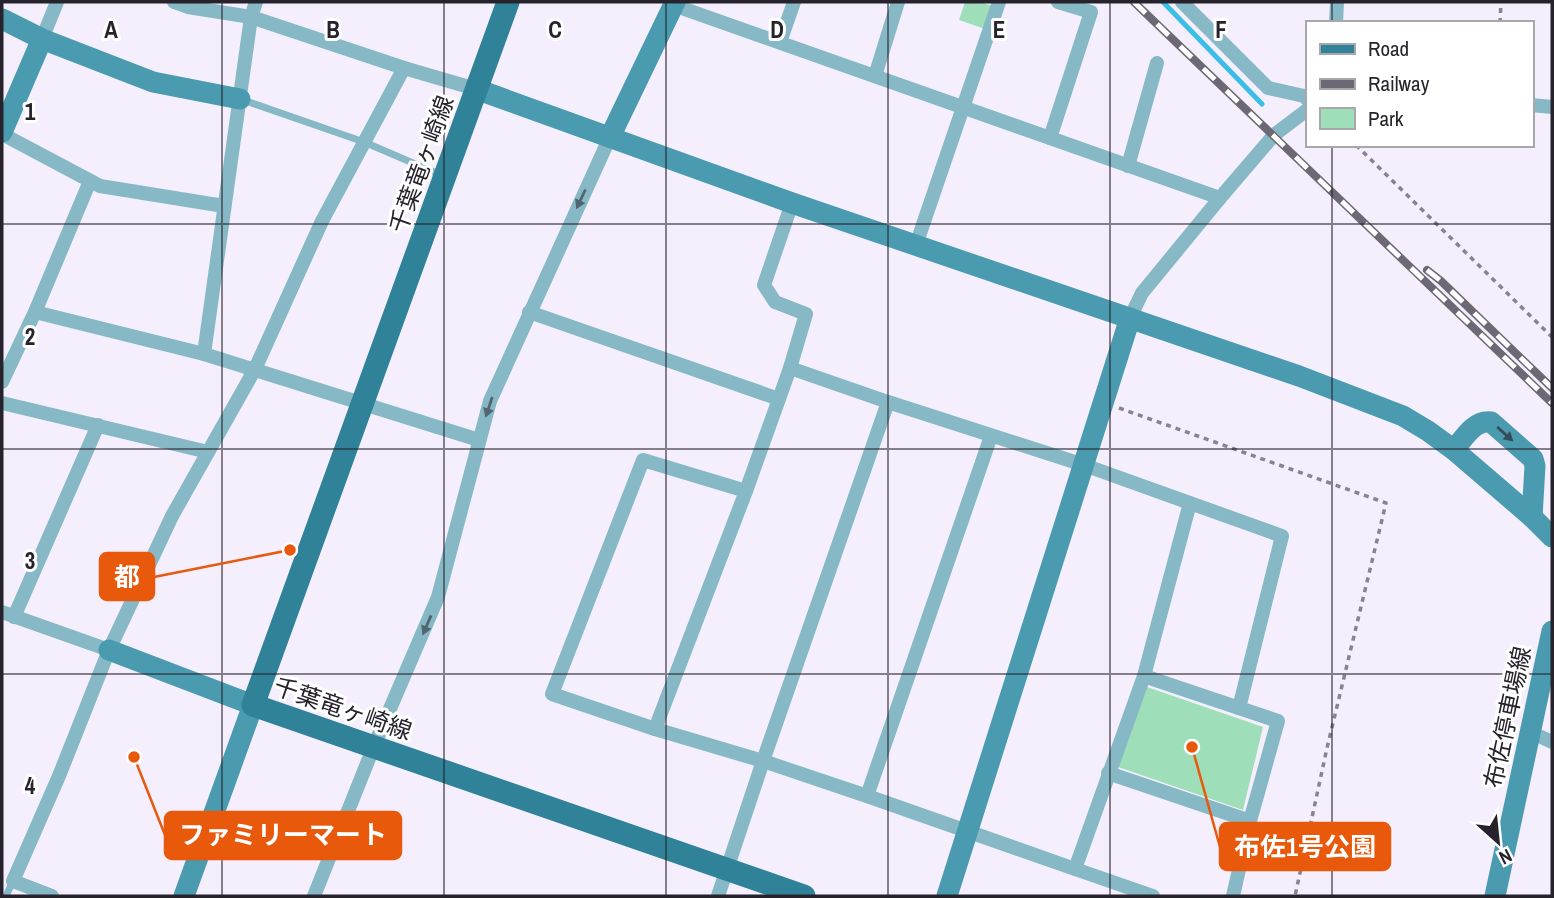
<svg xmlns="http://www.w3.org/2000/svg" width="1554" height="898" font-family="'Archivo Narrow','Noto Sans JP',sans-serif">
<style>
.green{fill:#9edeb8}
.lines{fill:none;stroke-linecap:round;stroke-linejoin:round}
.stream{stroke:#3bbee6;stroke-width:5}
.path{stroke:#88838f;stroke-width:3.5;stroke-dasharray:5 5;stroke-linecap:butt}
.lane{stroke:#86b8c6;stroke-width:7}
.street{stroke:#86b8c6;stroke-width:14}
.secondary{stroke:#4a9ab0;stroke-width:21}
.primary{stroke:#2f8297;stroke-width:23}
.rail-casing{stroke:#6d6974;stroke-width:8}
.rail{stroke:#fff;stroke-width:5;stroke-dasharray:16;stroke-linecap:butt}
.oneway{fill:#526671}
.oneway2{fill:#334d5a}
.grid{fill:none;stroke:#27232c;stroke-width:2;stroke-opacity:0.55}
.labels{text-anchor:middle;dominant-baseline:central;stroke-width:6;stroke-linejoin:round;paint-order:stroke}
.street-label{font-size:24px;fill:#27232c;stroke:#fff}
.grid-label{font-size:23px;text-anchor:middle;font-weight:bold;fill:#27232c;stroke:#fff;stroke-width:6;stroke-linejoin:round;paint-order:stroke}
.leader{fill:none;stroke:#e8590c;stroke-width:2.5}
.callout-dot{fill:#e8590c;stroke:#fff;stroke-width:2.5}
.callout{fill:#e8590c;stroke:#e8590c;stroke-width:2.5}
.callout-label{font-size:26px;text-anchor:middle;font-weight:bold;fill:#fff}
</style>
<rect width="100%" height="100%" fill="#f4eefd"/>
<g class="green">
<path d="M965,2H979L993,6L985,29L959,20Z"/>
<path d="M1147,687L1263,727L1243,810L1118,767Z"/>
</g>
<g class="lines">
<path class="stream" d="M1163,2L1262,104"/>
<g class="path">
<path d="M1500,23L1501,2"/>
<path d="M1356,145L1552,337"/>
<path d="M1119,408L1386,503L1327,748L1295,896"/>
</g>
<g class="lane">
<path d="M243,100L364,142L441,175"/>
<path d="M6,896L13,881"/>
</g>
<g class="street">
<path d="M174,2L188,7L251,17L404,68L476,89"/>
<path d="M256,2L251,17L204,354L479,440"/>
<path d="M1182,2L1268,88L1304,96L1307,99"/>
<path d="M673,5L1220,198"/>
<path d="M1336,23L1337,2"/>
<path d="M42,39L57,2"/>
<path d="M780,42L794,2"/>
<path d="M875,76L898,2"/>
<path d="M1531,105L1552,107"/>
<path d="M2,134L100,186L224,206"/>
<path d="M1050,138L1091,12L1058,2"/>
<path d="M1128,166L1157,63"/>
<path d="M916,245L999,2"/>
<path d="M35,312L204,354"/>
<path d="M529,312L779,399L790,368L806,314L775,302L764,285L792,203"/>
<path d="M1130,318L1142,293L1220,198L1274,135L1307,110"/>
<path d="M790,368L888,402"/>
<path d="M2,382L35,312L90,181"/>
<path d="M2,403L208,452"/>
<path d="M746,491L643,460L552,694L655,729L763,761L867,796L1075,869"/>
<path d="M2,612L109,650"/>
<path d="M14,617L98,425"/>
<path d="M1144,676L1190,503"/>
<path d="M655,729L746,491L779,399"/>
<path d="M1530,732L1552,742"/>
<path d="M1108,773L1250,821"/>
<path d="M867,796L991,436"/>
<path d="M52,896L13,881L59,776L109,650L172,516L255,369L322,221L404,68"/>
<path d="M314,896L374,746L438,597L490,401L610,137"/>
<path d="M718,896L763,761L888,402L1084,465L1282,536L1239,708L1278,721L1250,821L1233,896"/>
<path d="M1153,896L1075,869L1144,676L1239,708"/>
</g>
<g class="secondary">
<path d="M2,19L42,39L153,82L240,99"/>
<path d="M476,89L792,203L1299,376L1403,416L1428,431L1454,450L1532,517L1552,537"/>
<path d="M2,132L42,39"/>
<path d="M610,137L675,2"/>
<path d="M1454,450C1464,438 1474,420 1491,422L1533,459L1535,466L1532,517"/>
<path d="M109,650L253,705L184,896"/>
<path d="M947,896L1130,318"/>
<path d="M1495,896L1552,631"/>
</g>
<path class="primary" d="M508,2L253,705L804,896"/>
<g class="rail-casing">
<g id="rail">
<path d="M1134,2L1552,403"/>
<path d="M1427,270L1441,281L1552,388"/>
</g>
</g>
<use href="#rail" class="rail"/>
</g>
<defs><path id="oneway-solid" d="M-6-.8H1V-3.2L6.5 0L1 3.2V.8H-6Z" transform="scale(1.75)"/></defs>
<g class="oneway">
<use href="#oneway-solid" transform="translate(581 199) rotate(115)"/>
<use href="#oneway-solid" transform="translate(489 407) rotate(108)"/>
<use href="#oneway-solid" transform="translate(427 625) rotate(113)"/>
</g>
<use class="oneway2" href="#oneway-solid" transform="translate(1505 434) rotate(42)"/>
<path class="grid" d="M222,2V896M444,2V896M666,2V896M888,2V896M1110,2V896M1332,2V23M1332,145V896M2,224H1552M2,449H1552M2,674H1552"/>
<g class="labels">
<g class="street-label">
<text transform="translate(421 164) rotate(-70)">千葉竜ヶ崎線</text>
<text transform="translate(343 708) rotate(19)">千葉竜ヶ崎線</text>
<text transform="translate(1507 717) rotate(-78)">布佐停車場線</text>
</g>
</g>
<g class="grid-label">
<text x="111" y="38">A</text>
<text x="333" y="38">B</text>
<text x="555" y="38">C</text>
<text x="777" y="38">D</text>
<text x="999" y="38">E</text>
<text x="1221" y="38">F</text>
<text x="30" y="120">1</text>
<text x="30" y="345">2</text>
<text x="30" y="569">3</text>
<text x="30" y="794">4</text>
</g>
<path class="leader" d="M290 550L154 577M134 757L165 835M1192 747L1220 847"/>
<g class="callout-dot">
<circle cx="290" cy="550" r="7"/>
<circle cx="134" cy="757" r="7"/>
<circle cx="1192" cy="747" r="7"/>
</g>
<g class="callout">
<rect x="100" y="553" width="54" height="47" rx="7"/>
<rect x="165" y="812" width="236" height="47" rx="7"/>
<rect x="1220" y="823" width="170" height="47" rx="7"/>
</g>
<g class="callout-label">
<text x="127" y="586">都</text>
<text x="283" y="844">ファミリーマート</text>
<text x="1305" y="856">布佐1号公園</text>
</g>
<rect width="1554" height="898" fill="none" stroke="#27232c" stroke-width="7"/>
<rect x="1306" y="21" width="228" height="126" fill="#ffffff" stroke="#a9a7ab" stroke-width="2"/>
<rect x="1320" y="44" width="35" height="10" fill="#2f8297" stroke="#a9a7ab" stroke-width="2"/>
<text x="1368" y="56" font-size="21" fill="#27232c">Road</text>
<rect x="1320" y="79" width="35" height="10" fill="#6d6974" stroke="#a9a7ab" stroke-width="2"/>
<text x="1368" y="91" font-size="21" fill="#27232c">Railway</text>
<rect x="1320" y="108" width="35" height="21" fill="#9edeb8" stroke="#a9a7ab" stroke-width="2"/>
<text x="1368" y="126" font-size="21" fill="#27232c">Park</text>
<g transform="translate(1498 842) rotate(153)" stroke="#ffffff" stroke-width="5" paint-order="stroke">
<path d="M0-5L12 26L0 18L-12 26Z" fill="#27232c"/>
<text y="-10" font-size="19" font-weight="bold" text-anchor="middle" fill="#27232c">N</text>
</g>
</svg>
